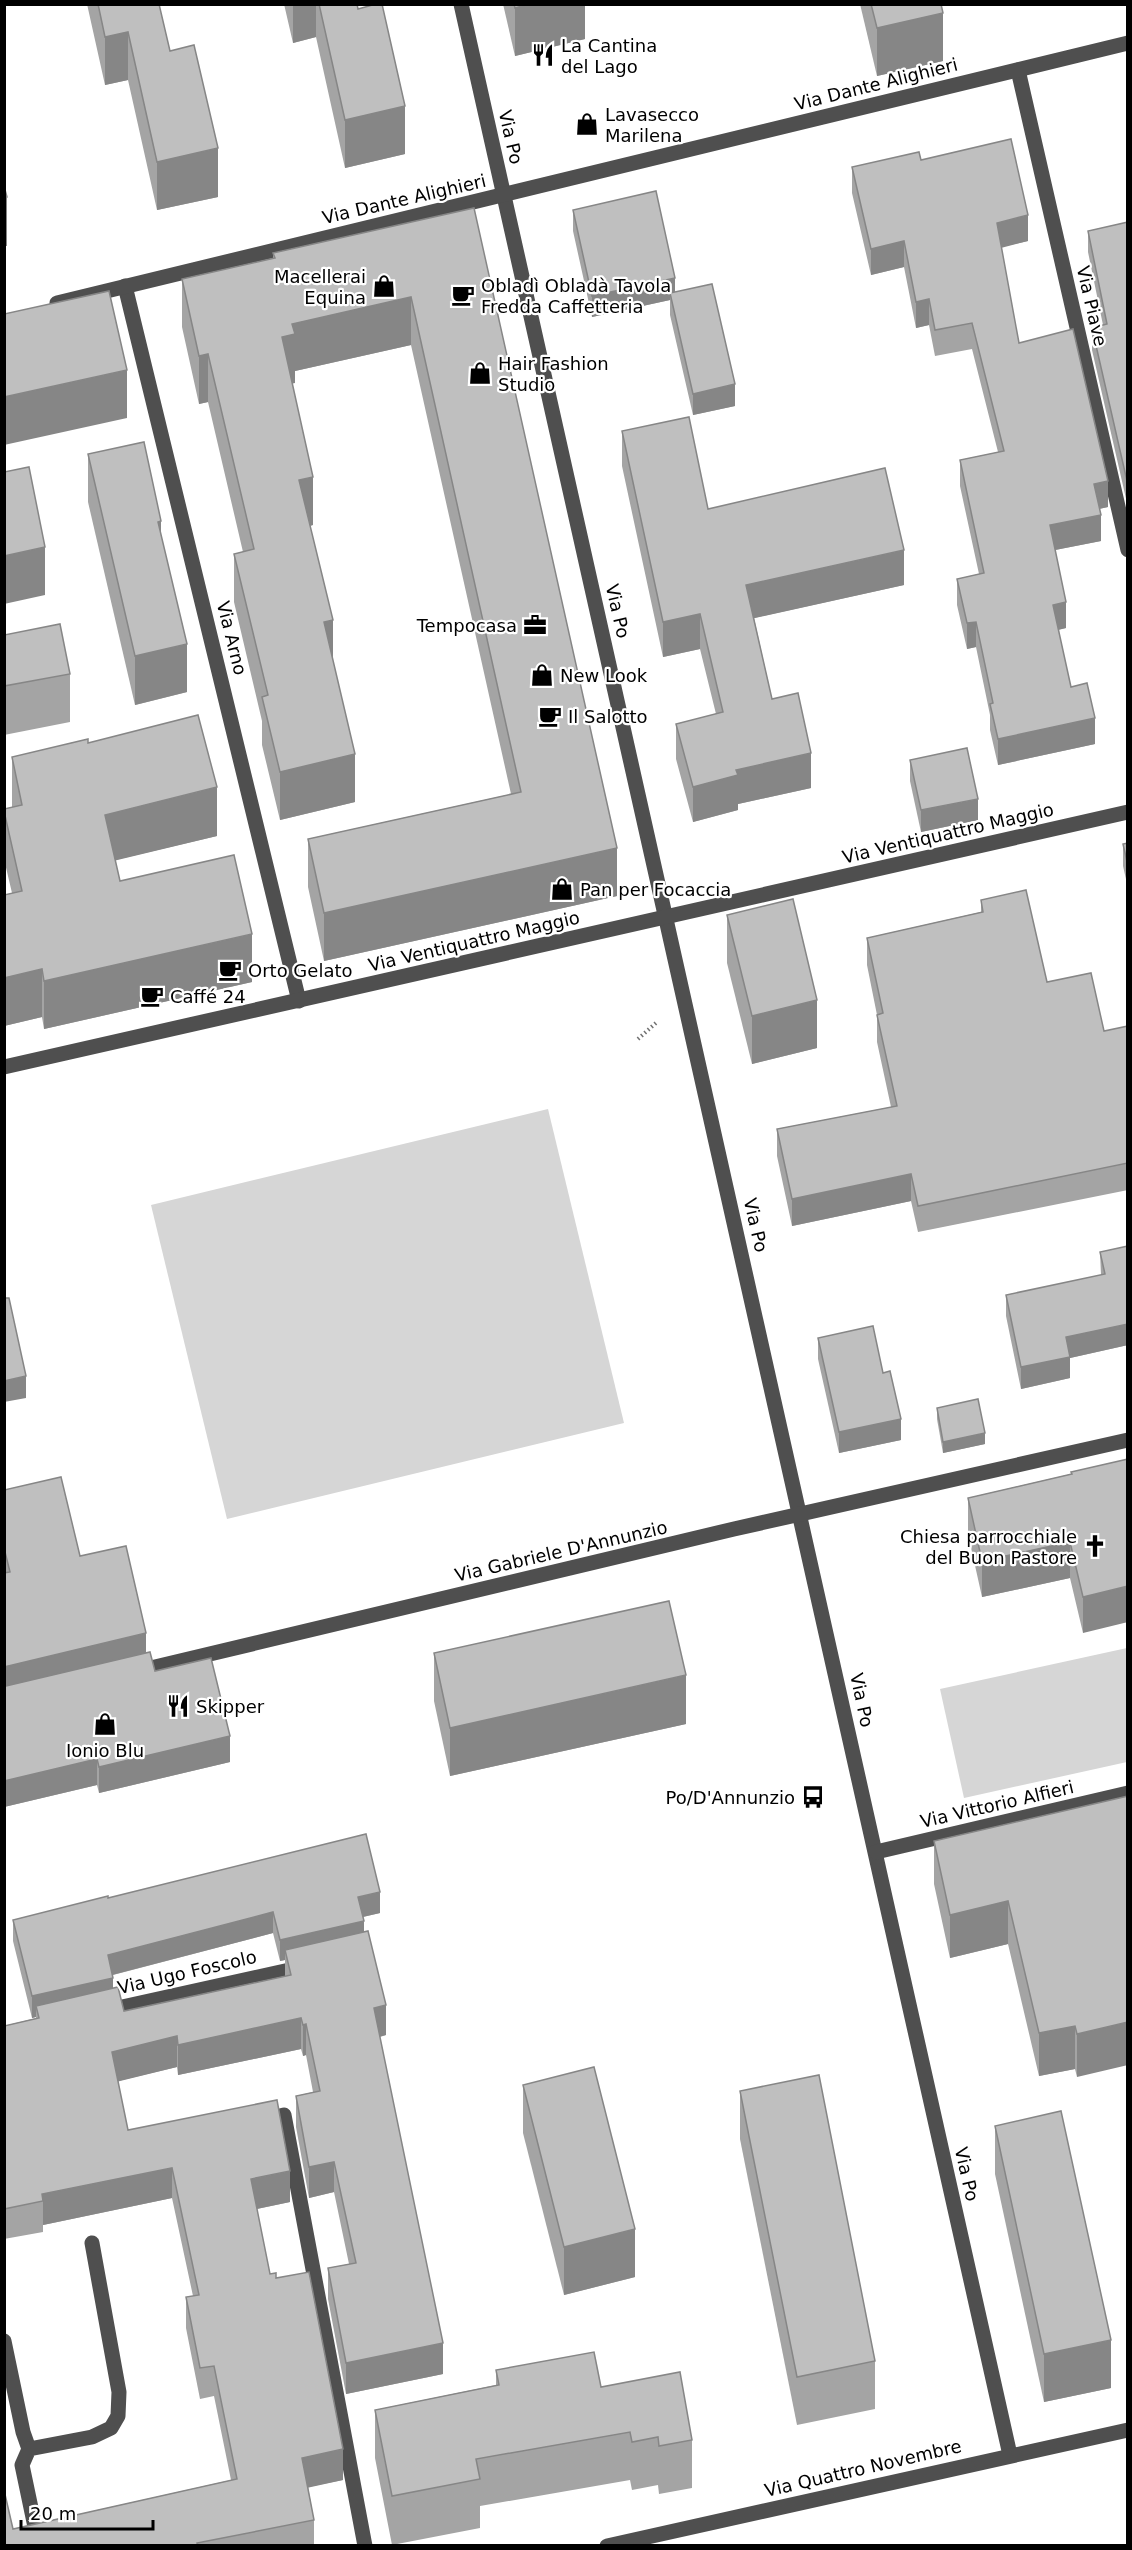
<svg xmlns="http://www.w3.org/2000/svg" width="1132" height="2550" font-family="'DejaVu Sans',sans-serif">
<style>
.green{fill:#d6d6d6}
.lines{fill:none;stroke-linecap:round;stroke-linejoin:round}
.path{stroke:#717171;stroke-width:4;stroke-dasharray:1.5 3;stroke-linecap:butt}
.minor{stroke:#4f4f4f;stroke-width:15}
.wall{fill:#a4a4a4;fill-rule:evenodd}
.shaded-wall{fill:#868686}
.building{fill:#bfbfbf;stroke:#868686;stroke-width:1.5}
.labels{text-anchor:middle;dominant-baseline:central;stroke-width:4.5;stroke-linejoin:round;paint-order:stroke}
.poi-label{font-size:18px;fill:#000;stroke:#fff;text-anchor:start}
.street-label{font-size:18px;fill:#000;stroke:#fff}
</style>
<rect width="100%" height="100%" fill="#fff"/>
<g class="green">
<path d="M548,1109L624,1423L227,1519L151,1205Z"/>
<path d="M1127,1648V1762L964,1798L940,1689Z"/>
</g>
<g class="lines">
<path class="path" d="M638,1039L657,1022"/>
<g class="minor">
<path d="M461,4L1010,2455"/>
<path d="M1018,70L1128,550"/>
<path d="M125,286L299,1001"/>
<path d="M57,303L1128,43"/>
<path d="M4,1067L1128,812"/>
<path d="M134,1672L734,1529L1128,1440"/>
<path d="M876,1852L1128,1793"/>
<path d="M104,2011L303,1967"/>
<path d="M261,2121L284,2115L365,2546"/>
<path d="M4,2341L23,2432L29,2449"/>
<path d="M39,2546L22,2465L29,2449L92,2437L111,2428L118,2416L119,2392L92,2243"/>
<path d="M607,2546L1128,2430"/>
</g>
</g>
<g class="wall">
<path d="M87,4H159L170,51L218,197L157,210L128,80L105,85Z"/>
<path d="M284,4H357L405,154L345,168L316,37L293,43Z"/>
<path d="M503,4H585V39L515,56Z"/>
<path d="M860,4H941L943,61L877,76Z"/>
<path d="M921,160L1028,241L1001,247L1019,343L1108,507L1099,509L1101,541L1055,550L1066,628L1058,630L1071,687L1095,744L998,765L990,730V715L976,647L967,649L957,605V579L979,574L960,486V460L998,452L972,349L935,356L929,325L916,328L904,267L871,275L852,193V167Z"/>
<path d="M474,208L617,896L324,961L308,887V839L511,794L411,345L295,371V383H292L313,525L310,526L333,661L355,802L280,820L262,745V721L234,602V554L243,552L208,402L199,404L182,327V279L273,258V253Z"/>
<path d="M573,210L675,292L735,406L693,415L670,315V300L592,317L573,231Z"/>
<path d="M1128,222L1127,503L1092,350V328L1103,325L1088,252V231Z"/>
<path d="M622,431L708,509L904,585L754,618L772,699L811,788L738,804V810L693,822L676,759V724L716,714L700,649L663,657L622,466Z"/>
<path d="M88,454L187,692L135,705L88,502Z"/>
<path d="M4,635L70,674V722L4,735Z"/>
<path d="M88,743L217,836L115,860L120,881L252,982L44,1029L42,1017L4,1026V895L12,893L4,859V809L12,807V757Z"/>
<path d="M910,760L978,820L921,832L910,781Z"/>
<path d="M1128,843V888L1123,866V844Z"/>
<path d="M981,900L1047,982L1104,1031L1128,1026V1190L918,1232L911,1201L792,1226L777,1156V1129L891,1107L877,1042V1015L867,965V938L981,912Z"/>
<path d="M727,915L817,1048L752,1064L727,963Z"/>
<path d="M1128,1246V1345L1070,1358V1378L1021,1389L1006,1316V1295L1101,1275L1100,1252Z"/>
<path d="M818,1338L883,1373L901,1440L839,1453L818,1359Z"/>
<path d="M937,1408L985,1444L943,1453L937,1419Z"/>
<path d="M1128,1459L1083,1633L1070,1578L982,1597L968,1534V1498L1071,1474V1472Z"/>
<path d="M4,1490L80,1556L146,1653L155,1671L230,1762L99,1793L97,1785L4,1807Z"/>
<path d="M434,1653L686,1724L450,1776L434,1701Z"/>
<path d="M1128,1796L1077,2077L1075,2069L1039,2076L1008,1944L950,1958L934,1884V1841Z"/>
<path d="M108,1898L380,1913L363,1917L364,1932L386,2035L380,2037L443,2374L346,2394L328,2299V2268L349,2264L334,2192L309,2198L296,2127V2096L313,2092L306,2055L303,2056L301,2049L178,2075L177,2067L118,2081L128,2130L290,2202L257,2209L270,2274L276,2278L343,2480L308,2487L314,2520V2546H4L13,2529L231,2480L214,2396L200,2399L186,2328V2297L193,2296L172,2198L43,2225V2232L4,2239V2026L36,2018V2017L32,2018L13,1941V1920ZM273,1933L280,1961L285,1960V1976L124,2011L113,1988V1975Z"/>
<path d="M523,2085L635,2277L564,2295L523,2133Z"/>
<path d="M740,2091L875,2361V2409L797,2425L740,2139Z"/>
<path d="M995,2126L1111,2388L1044,2402L995,2174Z"/>
<path d="M496,2370L601,2387L692,2440V2488L659,2494L658,2485L632,2490L630,2480L480,2506V2528L392,2545L375,2458V2410L496,2385Z"/>
</g>
<g class="shaded-wall">
<path d="M293,4H316V37L293,43Z"/>
<path d="M529,4H585V39L515,56V8Z"/>
<path d="M943,13V61L877,76V28Z"/>
<path d="M128,32V80L105,85V37Z"/>
<path d="M405,106V154L345,168V120Z"/>
<path d="M218,148V197L157,210V162Z"/>
<path d="M7,197V246H4V198Z"/>
<path d="M1028,215V241L997,249V223Z"/>
<path d="M904,241V267L871,275V249Z"/>
<path d="M675,278V299L670,293V300L592,317V296Z"/>
<path d="M411,297V345L295,371V383L282,386V337L292,324Z"/>
<path d="M929,299V325L916,328V302Z"/>
<path d="M208,354V402L199,404V356Z"/>
<path d="M127,370V418L4,445V397Z"/>
<path d="M735,384V406L693,415V394Z"/>
<path d="M313,477V525L299,528V480Z"/>
<path d="M1108,481V507L1094,510V484Z"/>
<path d="M1101,515V541L1050,551V525Z"/>
<path d="M161,521V569L158,522Z"/>
<path d="M45,547V595L4,604V556Z"/>
<path d="M904,550V585L746,620V585Z"/>
<path d="M1066,602V628L1053,631V605Z"/>
<path d="M700,614V649L663,657V622Z"/>
<path d="M333,620V668L324,622Z"/>
<path d="M976,622V647L967,649V623Z"/>
<path d="M187,644V692L135,705V656Z"/>
<path d="M1095,718V744L998,765V739Z"/>
<path d="M811,753V788L738,804V810L693,822V787L736,770Z"/>
<path d="M355,754V802L280,820V772Z"/>
<path d="M217,787V836L105,863V815Z"/>
<path d="M978,799V820L921,832V810Z"/>
<path d="M617,848V896L324,961V913Z"/>
<path d="M252,934V982L44,1029V981Z"/>
<path d="M42,969V1017L4,1026V978Z"/>
<path d="M817,1000V1048L752,1064V1016Z"/>
<path d="M911,1174V1201L792,1226V1199Z"/>
<path d="M1128,1324V1345L1070,1358V1378L1021,1389V1367L1066,1337Z"/>
<path d="M26,1376V1398L4,1402V1381Z"/>
<path d="M901,1419V1440L839,1453V1432Z"/>
<path d="M985,1433V1444L943,1453V1442Z"/>
<path d="M1070,1542V1578L982,1597V1561Z"/>
<path d="M1128,1586V1622L1083,1633V1597Z"/>
<path d="M146,1633V1659L4,1693V1667Z"/>
<path d="M686,1675V1724L450,1776V1728Z"/>
<path d="M230,1736V1762L99,1793V1767Z"/>
<path d="M97,1759V1785L4,1807V1781Z"/>
<path d="M380,1892V1913L358,1918V1897Z"/>
<path d="M1008,1901V1944L950,1958V1915Z"/>
<path d="M273,1912V1933L108,1976V1955Z"/>
<path d="M364,1921V1942L285,1950V1960L280,1961V1940Z"/>
<path d="M113,1978V1999L36,2006V2017L32,2018V1996Z"/>
<path d="M386,2005V2035L374,2038V2008Z"/>
<path d="M301,2018V2049L178,2075V2045Z"/>
<path d="M1128,2022V2065L1077,2077V2034Z"/>
<path d="M306,2024V2055L303,2056V2025Z"/>
<path d="M1075,2026V2069L1039,2076V2033Z"/>
<path d="M177,2036V2067L112,2083V2052Z"/>
<path d="M334,2162V2192L309,2198V2167Z"/>
<path d="M172,2168V2198L43,2225V2201L42,2194Z"/>
<path d="M290,2171V2202L251,2210V2179Z"/>
<path d="M635,2229V2277L564,2295V2247Z"/>
<path d="M1111,2340V2388L1044,2402V2354Z"/>
<path d="M443,2343V2374L346,2394V2363Z"/>
<path d="M343,2449V2480L302,2489V2458Z"/>
</g>
<g class="building">
<path d="M98,4H159L170,51L194,45L218,148L157,162L128,32L105,37Z"/>
<path d="M319,4H357L358,9L376,4H382L405,106L345,120Z"/>
<path d="M514,4H529L515,8Z"/>
<path d="M871,4H941L943,13L877,28Z"/>
<path d="M1011,139L1028,215L997,223L1019,343L1073,329L1108,481L1094,484L1101,515L1050,525L1066,602L1053,605L1071,687L1087,683L1095,718L998,739L990,704L993,703L976,622L967,623L957,579L984,573L960,460L1004,451L972,323L935,330L929,299L916,302L904,241L871,249L852,167L919,152L921,160Z"/>
<path d="M4,186L7,197L4,198Z"/>
<path d="M656,191L675,278L592,296L573,210Z"/>
<path d="M474,208L617,848L324,913L308,839L521,792L411,297L292,324L295,334L282,337L313,477L299,480L333,620L324,622L355,754L280,772L262,697L268,695L234,554L254,549L208,354L199,356L182,279L275,258L273,253Z"/>
<path d="M1128,222V481H1127L1092,328L1107,324L1088,231Z"/>
<path d="M712,284L735,384L693,394L670,293Z"/>
<path d="M109,291L127,370L4,397V314Z"/>
<path d="M689,417L708,509L885,468L904,550L746,585L772,699L798,693L811,753L736,770L738,775L693,787L676,724L723,712L700,614L663,622L622,431Z"/>
<path d="M144,442L161,521L158,522L187,644L135,656L88,454Z"/>
<path d="M29,467L45,547L4,556V472Z"/>
<path d="M60,624L70,674L4,686V635Z"/>
<path d="M198,715L217,787L105,815L120,881L234,855L252,934L44,981L42,969L4,978V895L22,891L4,811V809L22,805L12,757L88,739V743Z"/>
<path d="M967,748L978,799L921,810L910,760Z"/>
<path d="M1128,843V866L1123,844Z"/>
<path d="M1026,890L1047,982L1091,973L1104,1031L1128,1026V1136H1127L1128,1163L918,1206L911,1174L792,1199L777,1129L897,1106L877,1015L883,1013L867,938L983,912L981,900Z"/>
<path d="M793,899L817,1000L752,1016L727,915Z"/>
<path d="M1128,1246V1324L1066,1337L1070,1357L1021,1367L1006,1295L1105,1274L1100,1252Z"/>
<path d="M4,1298H9L26,1376L4,1381Z"/>
<path d="M873,1326L883,1373L890,1371L901,1419L839,1432L818,1338Z"/>
<path d="M978,1399L985,1433L943,1442L937,1408Z"/>
<path d="M1128,1459V1586L1083,1597L1070,1542L982,1561L968,1498L1072,1474L1071,1472Z"/>
<path d="M61,1477L80,1556L126,1546L146,1633L4,1667V1573L10,1572L4,1548V1490Z"/>
<path d="M669,1601L686,1675L450,1728L434,1653Z"/>
<path d="M150,1652L155,1671L211,1658L230,1736L99,1767L97,1759L4,1781V1686H6Z"/>
<path d="M1128,1796V2022L1077,2034L1075,2026L1039,2033L1008,1901L950,1915L934,1841Z"/>
<path d="M366,1834L380,1892L358,1897L364,1921L280,1940L273,1912L108,1955L113,1978L32,1996L13,1920L108,1896V1898Z"/>
<path d="M368,1931L386,2005L374,2008L443,2343L346,2363L328,2268L356,2263L334,2162L309,2167L296,2096L320,2091L306,2024L303,2025L301,2018L178,2045L177,2036L112,2052L128,2130L277,2100L290,2171L251,2179L270,2274L276,2273V2278L309,2272L343,2449L302,2458L314,2520L197,2543L198,2546H4V2490L13,2529L237,2479L214,2366L200,2368L186,2297L199,2295L172,2168L42,2194L43,2201L4,2209V2026L39,2018L36,2006L118,1987L124,2011L291,1975L285,1950Z"/>
<path d="M594,2067L635,2229L564,2247L523,2085Z"/>
<path d="M819,2075L875,2361L797,2377L740,2091Z"/>
<path d="M1061,2111L1111,2340L1044,2354L995,2126Z"/>
<path d="M594,2352L601,2387L680,2372L692,2440L659,2446L658,2437L632,2442L630,2432L476,2459L480,2479L392,2496L375,2410L499,2385L496,2370Z"/>
</g>
<defs>
<g id="restaurant-bare" transform="scale(1.8)"><path d="M-5-6h1v4h1v-4h1v4h1v-4h1v5L-1.5 .5V6h-2V.5L-5-1ZM5-6V6H3V1.5H1.5Q1.5-4 5-6Z" fill="#000" stroke="#fff" stroke-width="2.5" paint-order="stroke"/></g>
<g id="shop-bare" transform="scale(1.8)"><path d="M-5-2.5h2.3a2.7 3.5 0 0 1 5.4 0H5L5.5 6h-11ZM-1.5-2.5h3a1.5 2.3 0 0 0-3 0Z" fill="#000" stroke="#fff" stroke-width="2.5" paint-order="stroke"/></g>
<g id="cafe-bare" transform="scale(1.8)"><path d="M-5.5-4.5H6V0H3Q3 3.5 0 3.5H-2.5Q-5.5 3.5-5.5 0ZM3-3.2v2h1.7v-2ZM-6 4.5H4V6H-6Z" fill="#000" stroke="#fff" stroke-width="2.5" paint-order="stroke"/></g>
<g id="office-bare" transform="scale(1.8)"><path d="M-6-3h4V-5.5h4V-3h4V5H-6ZM-1-4.5V-3h2v-1.5ZM-6 0V1H6V0Z" fill="#000" stroke="#fff" stroke-width="2.5" paint-order="stroke"/></g>
<g id="church-bare" transform="scale(1.8)"><path d="M-1.2-6h2.4v3.5h3.3v2.4h-3.3V6h-2.4V-.1h-3.3v-2.4h3.3Z" fill="#000" stroke="#fff" stroke-width="2.5" paint-order="stroke"/></g>
<g id="bus-bare" transform="scale(1.8)"><path d="M-5-6H5V4H4V6H2V4H-2V6H-4V4H-5ZM-3.5-4V0h7V-4ZM-3.5 1.2v1.5H-2V1.2ZM2 1.2v1.5H3.5V1.2Z" fill="#000" stroke="#fff" stroke-width="2.5" paint-order="stroke"/></g>
</defs>
<g fill-rule="evenodd">
<use href="#restaurant-bare" x="543" y="55"/>
<use href="#shop-bare" x="587" y="124"/>
<use href="#shop-bare" x="384" y="286"/>
<use href="#cafe-bare" x="463" y="295"/>
<use href="#shop-bare" x="480" y="373"/>
<use href="#office-bare" x="535" y="625"/>
<use href="#shop-bare" x="542" y="675"/>
<use href="#cafe-bare" x="550" y="716"/>
<use href="#shop-bare" x="562" y="889"/>
<use href="#cafe-bare" x="230" y="970"/>
<use href="#cafe-bare" x="152" y="996"/>
<use href="#church-bare" x="1095" y="1546"/>
<use href="#restaurant-bare" x="178" y="1706"/>
<use href="#shop-bare" x="105" y="1724"/>
<use href="#bus-bare" x="813" y="1797"/>
</g>
<g class="labels">
<g class="poi-label">
<text x="561" y="45">La Cantina<tspan x="561" dy="21">del Lago</tspan></text>
<text x="605" y="114">Lavasecco<tspan x="605" dy="21">Marilena</tspan></text>
<text x="366" y="276" text-anchor="end">Macellerai<tspan x="366" dy="21">Equina</tspan></text>
<text x="481" y="285">Obladì Obladà Tavola<tspan x="481" dy="21">Fredda Caffetteria</tspan></text>
<text x="498" y="363">Hair Fashion<tspan x="498" dy="21">Studio</tspan></text>
<text x="517" y="625" text-anchor="end">Tempocasa</text>
<text x="560" y="675">New Look</text>
<text x="568" y="716">Il Salotto</text>
<text x="580" y="889">Pan per Focaccia</text>
<text x="248" y="970">Orto Gelato</text>
<text x="170" y="996">Caffé 24</text>
<text x="1077" y="1536" text-anchor="end">Chiesa parrocchiale<tspan x="1077" dy="21">del Buon Pastore</tspan></text>
<text x="196" y="1706">Skipper</text>
<text x="105" y="1750" text-anchor="middle">Ionio Blu</text>
<text x="795" y="1797" text-anchor="end">Po/D'Annunzio</text>
</g>
<g class="street-label">
<text transform="translate(876 84) rotate(-14)">Via Dante Alighieri</text>
<text transform="translate(511 137) rotate(77)">Via Po</text>
<text transform="translate(404 199) rotate(-13)">Via Dante Alighieri</text>
<text transform="translate(1092 306) rotate(77)">Via Piave</text>
<text transform="translate(618 611) rotate(77)">Via Po</text>
<text transform="translate(232 638) rotate(76)">Via Arno</text>
<text transform="translate(948 833) rotate(-13)">Via Ventiquattro Maggio</text>
<text transform="translate(474 941) rotate(-13)">Via Ventiquattro Maggio</text>
<text transform="translate(756 1225) rotate(77)">Via Po</text>
<text transform="translate(561 1551) rotate(-13)">Via Gabriele D'Annunzio</text>
<text transform="translate(862 1700) rotate(78)">Via Po</text>
<text transform="translate(997 1804) rotate(-13)">Via Vittorio Alfieri</text>
<text transform="translate(187 1972) rotate(-13)">Via Ugo Foscolo</text>
<text transform="translate(967 2174) rotate(77)">Via Po</text>
<text transform="translate(863 2468) rotate(-13)">Via Quattro Novembre</text>
</g>
</g>
<rect width="1132" height="2550" fill="none" stroke="#000000" stroke-width="12"/>
<path d="M21 2520v9h132v-9" fill="none" stroke="#000000" stroke-width="3"/>
<text x="30" y="2520" font-size="18" fill="#000000" stroke="#ffffff" stroke-width="4.5" paint-order="stroke">20 m</text>
</svg>
